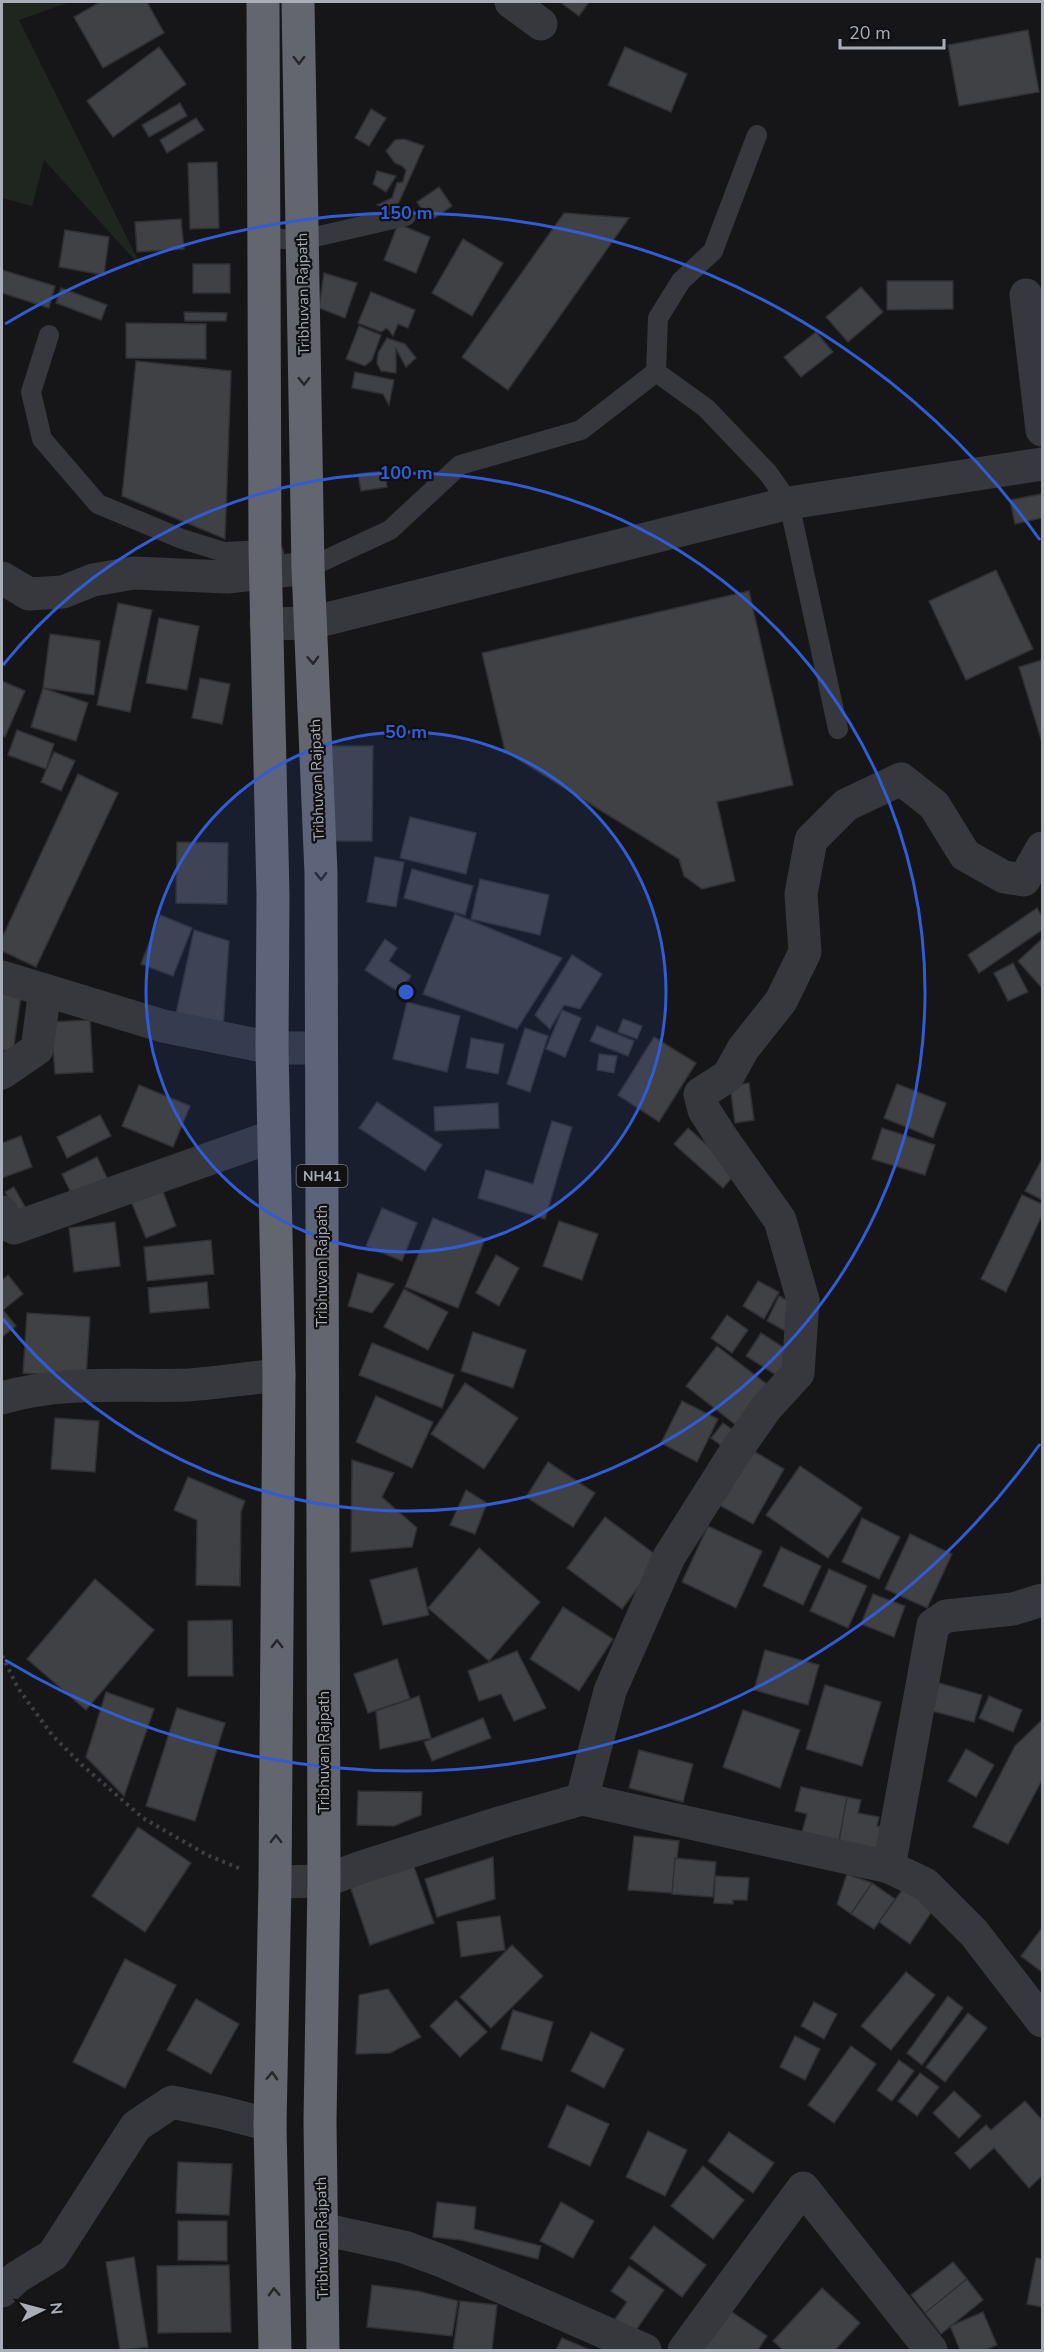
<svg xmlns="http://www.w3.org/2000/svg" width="1044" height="2352" font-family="'Nunito Sans',sans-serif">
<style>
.green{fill:#1e261f}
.building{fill:#404145;stroke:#303034;stroke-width:1.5}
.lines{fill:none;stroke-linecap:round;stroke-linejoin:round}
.path{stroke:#3d3f44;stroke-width:4;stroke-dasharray:3 4.5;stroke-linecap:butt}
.lane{stroke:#37383d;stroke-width:20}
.street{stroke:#37383d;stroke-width:33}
.highway{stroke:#63666e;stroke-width:33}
.oneway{stroke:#26262a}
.ring{fill:none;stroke:#325cd3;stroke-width:3}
.labels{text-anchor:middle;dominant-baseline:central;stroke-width:4.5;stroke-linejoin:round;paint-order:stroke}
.shield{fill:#111113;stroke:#7b7e86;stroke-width:1.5}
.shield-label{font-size:14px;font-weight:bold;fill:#a8adb8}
.street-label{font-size:15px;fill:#a8adb8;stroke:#111113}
.centre{fill:#325cd3;stroke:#111113;stroke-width:3}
.ring-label{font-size:18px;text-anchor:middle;font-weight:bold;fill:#325cd3;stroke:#111113;stroke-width:4.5;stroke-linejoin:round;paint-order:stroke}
</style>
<rect width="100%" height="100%" fill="#161618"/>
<path class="green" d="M2,2H70L19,20L142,268L44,160L32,206L2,198Z"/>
<g class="building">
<path d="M100,2H147L164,33L103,68L74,17Z"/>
<path d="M560,2H589L579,16Z"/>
<path d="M1028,30L1039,92L959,106L948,45Z"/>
<path d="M159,47L186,84L113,137L87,101Z"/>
<path d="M625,47L687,74L671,112L608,85Z"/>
<path d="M180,103L187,116L149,137L142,125Z"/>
<path d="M371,109L386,118L369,146L355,138Z"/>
<path d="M196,118L204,130L167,153L160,140Z"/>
<path d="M404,139L424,146L395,211L387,209L377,205L392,198L397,183L403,182L406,170L402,166L395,163L386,151L395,140Z"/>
<path d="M217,162L219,228L190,229L188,163Z"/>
<path d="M377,171L396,176L386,192L373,184Z"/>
<path d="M439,187L452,206L430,221L417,202Z"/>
<path d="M564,213L629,218L508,390L462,357Z"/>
<path d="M181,219L184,249L137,252L135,222Z"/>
<path d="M398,224L430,237L416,273L384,260Z"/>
<path d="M65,230L109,237L104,275L59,267Z"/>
<path d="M463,239L503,263L472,316L432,293Z"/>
<rect x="193" y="264" width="37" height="29"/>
<path d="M2,270L55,286L49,308L2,293Z"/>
<path d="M324,273L357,283L345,318L319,308Z"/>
<path d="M887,281H953V309L887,310Z"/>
<path d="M861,287L883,312L848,342L826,317Z"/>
<path d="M61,288L107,305L101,320L56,303Z"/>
<path d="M371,292L415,310L408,328L398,324L393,336L387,328L381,332L358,323Z"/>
<path d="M184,312L227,313L226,321H185Z"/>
<path d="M126,323L206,324V359L126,358Z"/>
<path d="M359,326L381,335L372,360L365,366L346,359Z"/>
<path d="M816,332L833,352L801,377L784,357Z"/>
<path d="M387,338L405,344L416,358L406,367L396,349V373L381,371L377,363L378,353Z"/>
<path d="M136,361L231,371L225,539L122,496Z"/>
<path d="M355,372L394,380L389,405L383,394L352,388Z"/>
<path d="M385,471L387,487L361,491L358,474Z"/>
<path d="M1042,494V518L1015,524L1010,500Z"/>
<path d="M996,570L1033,649L966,680L929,601Z"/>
<path d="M749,591L793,785L717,802L735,881L702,889L684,876L679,859L505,751L482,653Z"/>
<path d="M118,603L152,610L130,712L97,705Z"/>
<path d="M159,618L199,626L187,690L146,683Z"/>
<path d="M50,634L100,641L94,695L43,688Z"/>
<path d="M1042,660V742L1019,667Z"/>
<path d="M200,678L230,684L222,724L192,718Z"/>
<path d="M2,681L25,691L5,737L2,735Z"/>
<path d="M43,688L88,703L76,741L31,727Z"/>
<path d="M17,730L54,744L46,769L8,755Z"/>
<path d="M327,746H373L372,841H326Z"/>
<path d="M54,752L75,761L61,791L41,782Z"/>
<path d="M78,774L118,793L36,967L2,951V938Z"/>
<path d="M410,817L476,833L466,874L400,858Z"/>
<path d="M177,842L228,843L227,904L176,903Z"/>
<path d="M375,857L404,862L396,907L367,902Z"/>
<path d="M412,869L473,886L465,915L404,898Z"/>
<path d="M480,879L549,895L540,935L471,919Z"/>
<path d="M1037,908L1042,917V930L979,973L968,955Z"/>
<path d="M455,914L562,958L517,1029L423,994Z"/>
<path d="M160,915L192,928L173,976L141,964Z"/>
<path d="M194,930L229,941L223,1029L174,1023Z"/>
<path d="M385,939L397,948L389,961L411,976L400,993L365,970Z"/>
<path d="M1042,939V988L1018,961Z"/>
<path d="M572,955L602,974L580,1009L564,1005L550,1029L535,1015Z"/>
<path d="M1013,963L1028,992L1008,1001L994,973Z"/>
<path d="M2,993L21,996L13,1052L2,1050Z"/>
<path d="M407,1002L460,1016L447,1072L393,1059Z"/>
<path d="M562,1010L581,1018L565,1057L546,1049Z"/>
<path d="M623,1019L642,1026L637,1039L618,1032Z"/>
<path d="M90,1020L93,1072L55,1074L51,1022Z"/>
<path d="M597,1026L634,1041L628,1056L590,1041Z"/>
<path d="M525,1028L548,1036L530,1092L507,1084Z"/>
<path d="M654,1037L696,1063L659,1122L618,1095Z"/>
<path d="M471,1038L504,1044L498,1074L466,1068Z"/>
<path d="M599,1054L617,1056L614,1073L597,1070Z"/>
<path d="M749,1083L754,1120L735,1123L730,1086Z"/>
<path d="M897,1084L946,1103L933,1138L884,1118Z"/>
<path d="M139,1085L190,1106L173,1147L122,1126Z"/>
<path d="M377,1102L442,1145L425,1171L359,1128Z"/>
<path d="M498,1103L499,1128L435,1131L434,1107Z"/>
<path d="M100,1115L111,1136L67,1158L57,1137Z"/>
<path d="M552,1121L572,1127L545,1219L478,1198L486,1170L533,1184Z"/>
<path d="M688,1128L737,1172L723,1188L674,1144Z"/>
<path d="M882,1128L935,1145L925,1175L872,1159Z"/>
<path d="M21,1136L32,1167L2,1178V1143Z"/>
<path d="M97,1157L108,1180L73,1197L62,1174Z"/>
<path d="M1042,1159V1200L1025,1191Z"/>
<path d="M159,1181L176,1226L146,1238L128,1194Z"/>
<path d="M14,1187L25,1207L16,1212L5,1192Z"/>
<path d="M1022,1195L1042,1204V1215L1006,1292L981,1279Z"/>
<path d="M382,1208L417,1223L402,1261L366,1246Z"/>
<path d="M433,1218L485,1239L458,1308L405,1287Z"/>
<path d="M559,1221L598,1234L582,1280L543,1266Z"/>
<path d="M115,1222L120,1266L74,1272L69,1228Z"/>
<path d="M211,1240L214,1274L147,1281L144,1247Z"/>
<path d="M496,1255L519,1268L499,1306L476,1293Z"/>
<path d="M358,1273L394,1284L372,1313L348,1306Z"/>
<path d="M8,1275L23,1294L3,1310L16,1326L2,1337V1280Z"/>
<path d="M758,1281L779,1292L764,1319L743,1306Z"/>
<path d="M207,1282L209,1308L150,1313L148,1288Z"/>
<path d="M404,1289L448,1312L428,1350L384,1327Z"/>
<path d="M779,1296L800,1307L787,1332L767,1321Z"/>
<path d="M27,1313L90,1317L86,1378L23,1373Z"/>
<path d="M727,1315L748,1330L732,1353L711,1338Z"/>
<path d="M473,1332L526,1350L513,1388L461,1371Z"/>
<path d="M761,1333L794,1354L779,1377L746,1356Z"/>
<path d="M372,1343L454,1375L442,1408L359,1375Z"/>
<path d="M717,1346L772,1388L741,1429L686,1386Z"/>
<path d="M465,1383L518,1418L484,1469L431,1434Z"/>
<path d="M376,1396L433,1422L412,1468L356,1442Z"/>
<path d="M682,1401L718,1419L697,1462L661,1443Z"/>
<path d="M55,1418L99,1421L95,1472L51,1469Z"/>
<path d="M723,1423L740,1435L729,1451L711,1438Z"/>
<path d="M750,1449L784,1469L753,1524L719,1505Z"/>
<path d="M352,1460L394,1473L382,1497L417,1528L412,1547L351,1552Z"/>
<path d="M548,1462L595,1493L573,1527L526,1497Z"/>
<path d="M800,1466L862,1508L828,1558L766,1515Z"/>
<path d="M188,1477L245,1501L241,1512L240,1586L196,1585L197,1520L174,1510Z"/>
<path d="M466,1490L487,1503L475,1534L450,1525Z"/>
<path d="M605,1517L660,1558L622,1609L567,1568Z"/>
<path d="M862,1518L900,1537L879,1579L842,1562Z"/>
<path d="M708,1526L762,1551L736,1608L682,1582Z"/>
<path d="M910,1534L952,1554L927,1608L885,1589Z"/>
<path d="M781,1547L821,1566L803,1605L763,1586Z"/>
<path d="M479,1548L540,1602L489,1661L428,1608Z"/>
<path d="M417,1568L429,1615L383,1625L370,1580Z"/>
<path d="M829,1569L867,1586L848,1628L810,1611Z"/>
<path d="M95,1579L154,1630L86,1710L27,1659Z"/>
<path d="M873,1594L905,1606L894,1637L861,1624Z"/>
<path d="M563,1607L613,1639L579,1691L530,1659Z"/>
<path d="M232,1620L233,1676H188V1621Z"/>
<path d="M765,1650L819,1665L808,1705L754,1690Z"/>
<path d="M517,1651L546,1708L514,1721L501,1694L479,1701L468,1671Z"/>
<path d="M397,1659L410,1699L368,1713L354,1674Z"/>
<path d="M939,1683L982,1695L974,1722L932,1711Z"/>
<path d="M825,1685L881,1702L862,1766L806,1749Z"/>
<path d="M106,1692L154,1709L124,1796L86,1757Z"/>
<path d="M419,1696L431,1738L380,1749L376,1711Z"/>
<path d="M989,1696L1022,1710L1013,1732L979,1718Z"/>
<path d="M177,1708L225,1723L195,1821L146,1806Z"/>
<path d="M743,1710L800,1730L780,1788L723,1767Z"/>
<path d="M483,1718L491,1738L432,1761L424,1742Z"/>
<path d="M1042,1720V1780L1008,1844L973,1827L1015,1746Z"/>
<path d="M966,1749L994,1765L976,1797L948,1781Z"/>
<path d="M639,1750L693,1764L683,1802L629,1788Z"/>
<path d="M801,1787L847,1797L839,1842L802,1832L807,1814L795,1811Z"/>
<path d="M358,1791L422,1792L421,1815L394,1826L357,1825Z"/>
<path d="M847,1797L861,1800L858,1813L879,1817L877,1826L885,1827L881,1849L839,1842Z"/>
<path d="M138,1827L191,1863L145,1932L92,1896Z"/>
<path d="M634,1836L679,1841L673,1893L628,1890Z"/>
<path d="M493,1857L495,1899L437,1917L425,1879Z"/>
<path d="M675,1858L716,1862L713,1897L672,1894Z"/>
<path d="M413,1864L434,1923L370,1945L350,1886Z"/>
<path d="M847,1874L872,1883L851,1914L837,1904Z"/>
<path d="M715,1876L749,1878L747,1900H733V1904L714,1903Z"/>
<path d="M872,1883L895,1899L874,1929L851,1914Z"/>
<path d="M905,1886L935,1907L910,1944L879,1922Z"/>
<path d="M500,1916L505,1950L461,1957L457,1922Z"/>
<path d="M1042,1928V1972L1021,1956Z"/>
<path d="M512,1945L543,1976L491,2028L460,1997Z"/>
<path d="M125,1959L176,1985L125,2088L73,2062Z"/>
<path d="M906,1972L935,1995L891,2050L861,2026Z"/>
<path d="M388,1989L421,2037L390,2053L356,2054L359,1995Z"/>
<path d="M948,1996L963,2008L922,2065L907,2053Z"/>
<path d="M196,1999L239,2024L211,2074L167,2050Z"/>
<path d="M456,2000L487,2032L460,2057L430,2026Z"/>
<path d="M814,2002L837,2014L824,2039L801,2026Z"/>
<path d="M513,2010L553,2022L542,2061L501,2049Z"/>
<path d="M968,2013L987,2028L945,2082L926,2067Z"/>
<path d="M591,2032L624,2049L604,2088L571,2071Z"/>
<path d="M795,2036L820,2049L805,2080L780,2067Z"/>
<path d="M851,2046L876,2064L834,2123L808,2105Z"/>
<path d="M899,2060L914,2071L892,2101L877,2090Z"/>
<path d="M920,2073L939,2087L917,2116L898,2101Z"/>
<path d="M954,2091L981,2116L959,2138L933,2113Z"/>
<path d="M1025,2101L1042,2120V2176L1029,2188L994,2148L970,2169L955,2153L986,2125L991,2130Z"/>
<path d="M567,2105L609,2124L590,2166L548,2147Z"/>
<path d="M648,2131L687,2150L665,2196L626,2177Z"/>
<path d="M729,2132L774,2163L753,2193L708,2161Z"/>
<path d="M178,2162L232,2164L229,2215L176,2213Z"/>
<path d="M703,2166L744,2200L713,2239L671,2206Z"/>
<path d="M437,2202L476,2207L474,2229L541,2246L538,2259L461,2240L433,2237Z"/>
<path d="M561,2202L594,2221L573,2258L540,2241Z"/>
<path d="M178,2221H227V2261L178,2260Z"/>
<path d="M654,2226L706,2265L682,2297L630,2258Z"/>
<path d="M134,2257L148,2347L120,2350L106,2262Z"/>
<path d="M1036,2258L1042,2259V2307L1027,2304Z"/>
<path d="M953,2262L967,2279L925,2313L911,2295Z"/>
<path d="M229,2265L231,2332L158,2333L157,2266Z"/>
<path d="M629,2266L664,2290L634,2333L615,2319L627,2302L611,2291Z"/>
<path d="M967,2279L983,2300L941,2334L925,2313Z"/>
<path d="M372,2285L417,2291L458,2301L452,2336L367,2327Z"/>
<path d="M822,2288L860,2323L835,2350H783L773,2341Z"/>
<path d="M460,2301L497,2305L492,2350H453Z"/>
<path d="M729,2310L767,2336L758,2350H702Z"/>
<path d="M983,2312L997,2345L985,2350H960L950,2326Z"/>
<path d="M562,2338L590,2350H556Z"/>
</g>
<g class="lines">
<path class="path" d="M2,1656L18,1688L52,1735L82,1765L143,1818L207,1855L241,1869"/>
<g class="lane">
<path d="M266,238L302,240L406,216"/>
<path d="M49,335L31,392L42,439L98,504L182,539L224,552L265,550L274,553"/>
<path d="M656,372L658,318L681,281L713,251L757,135"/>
<path d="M301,565L308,568L390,530L460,465L581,430L656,372L706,408L768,473L789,503L838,729"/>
</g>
<g class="street">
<path d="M511,2L541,24"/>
<path d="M1026,295L1042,430"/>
<path d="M2,578L29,594L63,592L93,580L134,573L227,577L308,568"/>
<path d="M266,624L311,623L789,503L1042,464"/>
<path d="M2,977L163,1026L272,1048H321"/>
<path d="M2,1073L37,1049L45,990"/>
<path d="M2,1212L7,1224L14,1228L274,1136"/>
<path d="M2,1398C62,1380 125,1387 188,1385C218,1383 249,1378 279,1375"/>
<path d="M582,1799L610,1691L669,1557L734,1454L766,1408L798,1373L803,1300L780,1220L722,1138L704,1110L700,1094L728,1076L743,1049L781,1001L805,952L801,894L811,840L846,805L901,779L934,805L965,855L1004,877L1024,880L1042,848"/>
<path d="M889,1867L933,1625L946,1616L1013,1609L1042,1600"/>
<path d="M275,1882L324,1881L359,1868L499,1823L582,1799L889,1867L925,1884L974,1933L1042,2021"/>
<path d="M322,2229L404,2247L442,2261L645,2350"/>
<path d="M2,2291L17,2277L53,2255L136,2126L172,2102L220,2112L270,2125"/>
<path d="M684,2350L803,2188L931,2350"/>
</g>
<g class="highway">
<path d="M263,2L265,550L273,895L272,1048L279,1375L275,1882L270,2125L275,2350"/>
<path d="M298,2L308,568L321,873L324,1881L320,2121L323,2350"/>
</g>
</g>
<defs><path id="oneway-chevron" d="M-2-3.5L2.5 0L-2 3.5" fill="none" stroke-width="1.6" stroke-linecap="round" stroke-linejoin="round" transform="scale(1.5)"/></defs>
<g class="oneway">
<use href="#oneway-chevron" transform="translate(299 60) rotate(89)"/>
<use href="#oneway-chevron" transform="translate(304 381) rotate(89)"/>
<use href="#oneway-chevron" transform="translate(313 660) rotate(88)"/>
<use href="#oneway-chevron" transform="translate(321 876) rotate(89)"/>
<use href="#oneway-chevron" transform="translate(277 1644) rotate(-90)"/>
<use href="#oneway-chevron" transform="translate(276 1839) rotate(-90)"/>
<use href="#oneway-chevron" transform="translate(272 2076) rotate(-88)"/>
<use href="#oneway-chevron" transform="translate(274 2292) rotate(-92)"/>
</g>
<circle cx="406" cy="992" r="260" fill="#325cd3" fill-opacity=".12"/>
<g class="ring">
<circle cx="406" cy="992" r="260"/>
<path d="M3 665A519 519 0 1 1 3 1319"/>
<path d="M1040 1444A779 779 0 0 1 5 1660M5 324A779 779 0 0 1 1040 540"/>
</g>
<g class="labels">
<rect class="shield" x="296.5" y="1165" width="51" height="22" rx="4.5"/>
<g class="shield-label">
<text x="322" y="1176">NH41</text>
</g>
<g class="street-label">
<text transform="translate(303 294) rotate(-91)">Tribhuvan Rajpath</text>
<text transform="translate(317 780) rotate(-92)">Tribhuvan Rajpath</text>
<text transform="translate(322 1266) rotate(-90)">Tribhuvan Rajpath</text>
<text transform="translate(324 1752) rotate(-90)">Tribhuvan Rajpath</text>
<text transform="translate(322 2238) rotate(-91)">Tribhuvan Rajpath</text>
</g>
</g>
<circle cx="406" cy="992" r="9" class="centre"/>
<g class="ring-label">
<text x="406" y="219">150 m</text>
<text x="406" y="479">100 m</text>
<text x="406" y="738">50 m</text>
</g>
<rect width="1044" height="2352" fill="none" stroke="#a8adb8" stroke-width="6"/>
<g transform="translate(42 2310) rotate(84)" stroke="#111113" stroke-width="4.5" paint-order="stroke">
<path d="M0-4.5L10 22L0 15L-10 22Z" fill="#a8adb8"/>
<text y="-9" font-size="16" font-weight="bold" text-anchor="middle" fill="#a8adb8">N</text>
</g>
<path d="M840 39v9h104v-9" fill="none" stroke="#a8adb8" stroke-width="3"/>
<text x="849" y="39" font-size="18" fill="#a8adb8" stroke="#111113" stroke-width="4.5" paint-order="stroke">20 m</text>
</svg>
